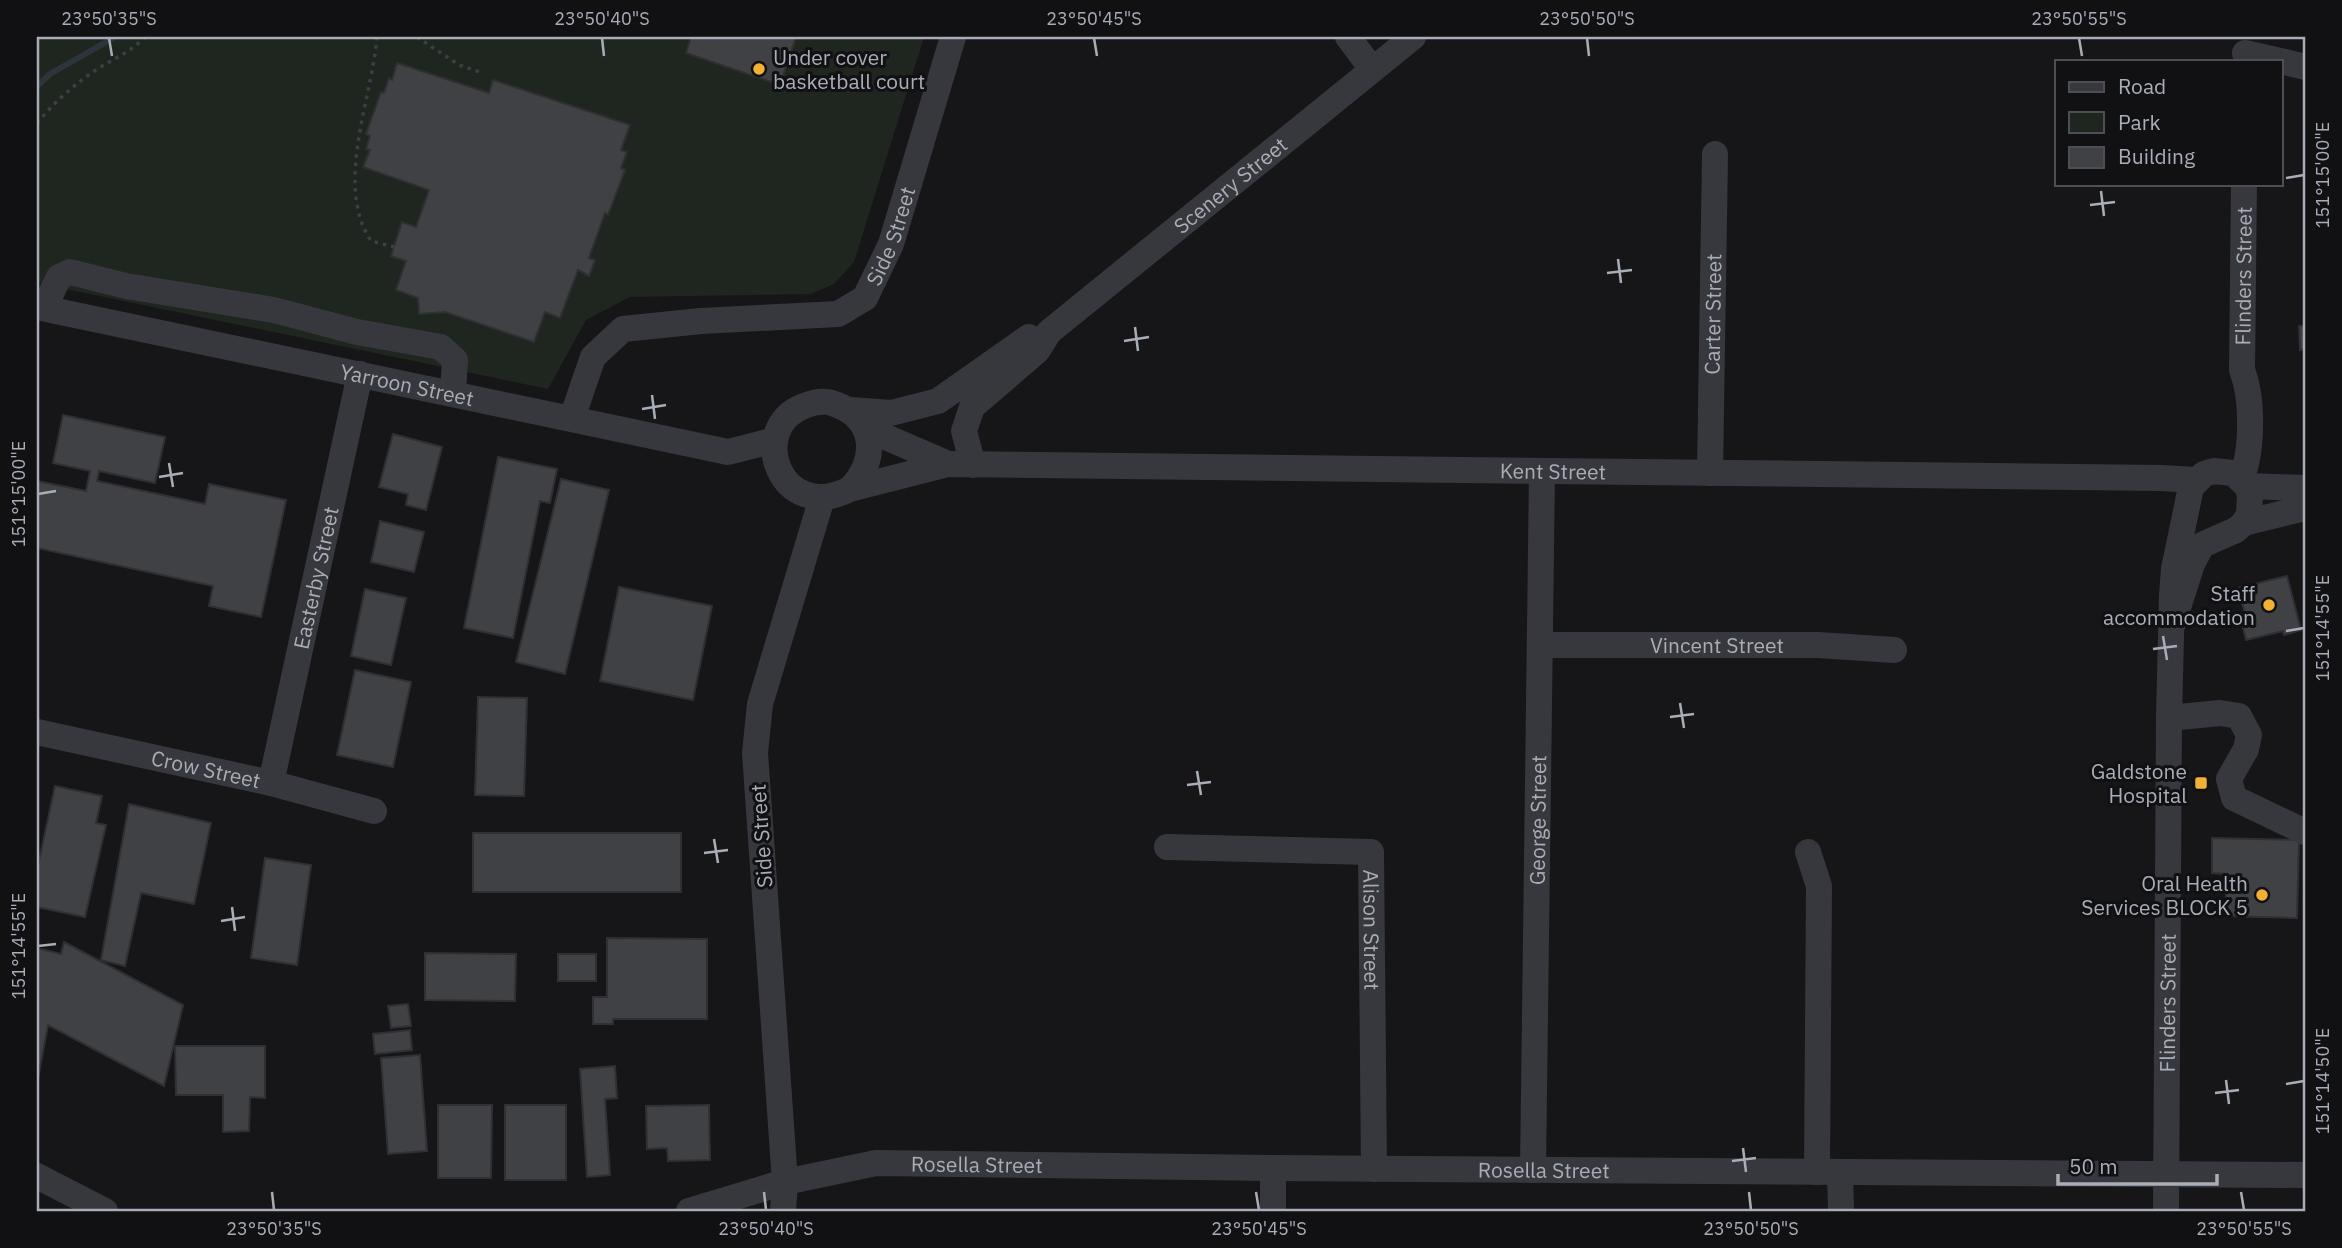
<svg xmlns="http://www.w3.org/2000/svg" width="2342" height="1248" font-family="'IBM Plex Sans',sans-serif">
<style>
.green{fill:#1e261f}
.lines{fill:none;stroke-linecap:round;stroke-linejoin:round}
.stream{stroke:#2c353c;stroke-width:6}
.building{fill:#404145;stroke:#303034;stroke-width:2}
.path{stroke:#3d3f44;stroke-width:3.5;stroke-dasharray:3.5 5;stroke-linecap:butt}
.minor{stroke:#37383d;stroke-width:26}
.ticks{fill:none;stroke:#a8adb8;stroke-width:2.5}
.poi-dot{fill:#f2b134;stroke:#111113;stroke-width:2.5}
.labels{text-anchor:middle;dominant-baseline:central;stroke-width:6;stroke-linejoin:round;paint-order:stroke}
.poi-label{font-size:21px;fill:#a8adb8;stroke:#111113;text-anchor:end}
.street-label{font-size:21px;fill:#a8adb8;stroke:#111113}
.neatline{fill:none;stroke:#a8adb8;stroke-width:2.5}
.ticks-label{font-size:18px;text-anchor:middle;fill:#a8adb8}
</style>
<rect width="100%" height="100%" fill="#161618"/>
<path class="green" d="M37,37H924L854,262L834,284L811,294L630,297L586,320L548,389L37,283Z"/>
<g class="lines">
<path class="stream" d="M37,86L50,74L115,37"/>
</g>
<g class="building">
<path d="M691,37H796L780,85L686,53Z"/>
<path d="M397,63L489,93L493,80L630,125L621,150L627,152L621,168L625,170L608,215L605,213L589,258L595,260L589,276L578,270L560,318L545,312L534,342L445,312L419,314L418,298L396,290L406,261L391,256L402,222L416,227L429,190L363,167L370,150L366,149L370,136L366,134L381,92L384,93L389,78L392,80Z"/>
<path d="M2299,326H2305V349L2300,350Z"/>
<path d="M63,415L165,437L155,483L99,471L97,481L205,504L209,484L286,500L261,617L209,606L213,586L37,548V481L86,491L90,471L53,463Z"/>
<path d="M393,434L442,447L426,510L406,505L408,494L379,487Z"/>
<path d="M498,457L557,469L550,503L540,501L513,638L464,628Z"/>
<path d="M561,479L609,490L565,674L516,662Z"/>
<path d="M380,521L424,532L414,572L371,562Z"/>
<path d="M2287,576L2301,630L2284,635L2283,631L2246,640L2242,623L2247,621L2238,588Z"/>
<path d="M619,587L712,606L693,700L600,681Z"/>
<path d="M365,589L406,598L391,665L351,656Z"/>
<path d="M355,670L411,682L393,767L337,755Z"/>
<path d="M478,697L527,698L524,796L475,795Z"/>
<path d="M55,786L102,796L96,823L106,825L85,917L37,907V870Z"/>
<path d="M129,804L211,823L194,904L141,893L125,966L101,960Z"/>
<rect x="473" y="833" width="208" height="59"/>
<path d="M2212,838L2299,840L2297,918L2226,916V874L2212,873Z"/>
<path d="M265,858L311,865L297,965L251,958Z"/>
<path d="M607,938L707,939V1019H613V1024H593V997H607Z"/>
<path d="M64,942L183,1005L164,1086L48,1025L37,1084V948L61,954Z"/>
<path d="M425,953L516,954L515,1001L425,1000Z"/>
<rect x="558" y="954" width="38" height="27"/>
<path d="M408,1004L411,1026L391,1028L388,1006Z"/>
<path d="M410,1030L412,1050L375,1054L373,1034Z"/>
<path d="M175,1046H265V1098L250,1097L249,1131L223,1132V1095H176Z"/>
<path d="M420,1055L427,1151L388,1154L381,1058Z"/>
<path d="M615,1066L617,1098L605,1099L610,1175L587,1177L580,1069Z"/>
<path d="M438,1105H492L491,1178H438Z"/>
<rect x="505" y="1105" width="61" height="75"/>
<path d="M709,1105L710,1160L668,1161L667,1148L647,1149L646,1106Z"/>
</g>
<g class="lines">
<g class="path">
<path d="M377,37C372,99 334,185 371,241L394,247"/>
<path d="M417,37L459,65L480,72"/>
<path d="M37,123C52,105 70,88 90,74C108,61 130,53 145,37"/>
</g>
<g class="minor">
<path d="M1348,37L1372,69"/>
<path d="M2245,53L2280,61"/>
<path d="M2281,61L2305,67"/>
<path id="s1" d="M37,307L728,452L775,440"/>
<path d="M44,308L59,277L70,272L126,286L274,310L357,332L441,347L455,360L453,393"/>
<path d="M850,410L891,413L938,401L1029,337"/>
<path id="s2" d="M572,418L593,357L623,329L701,321L838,314L865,298L891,244L953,37"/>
<path d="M865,428L948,464"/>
<path id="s3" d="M973,465L964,431L972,407L1037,351L1049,332L1413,37"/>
<path id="s4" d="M1710,473L1715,154"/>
<path id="s5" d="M2241,479C2253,451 2253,398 2242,370L2244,184"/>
<path d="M2247,486L2305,488"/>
<path id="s6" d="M850,489C878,461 877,419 835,404C825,400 814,402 804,406C746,428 780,525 850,489L948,464L2162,478L2196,480"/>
<path d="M2244,523L2305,508"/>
<path id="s7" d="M1540,645H1818L1894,650"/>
<path d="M2169,718L2220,713L2239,716L2249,735L2246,749L2229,779L2234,798L2305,832"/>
<path id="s8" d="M37,732L271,783L374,811"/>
<path id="s9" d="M271,783L360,374"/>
<path id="s10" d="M1167,847L1371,852L1374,1169"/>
<path d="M1808,852L1819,886L1817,1172"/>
<path id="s11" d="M1533,1170L1542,471"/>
<path d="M1840,1172L1841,1211"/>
<path d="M37,1176L105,1211"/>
<path id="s12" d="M689,1211L785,1182L876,1163L1273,1168L2305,1175"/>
<path d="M783,1211L785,1182L755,753L760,704L822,498"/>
<path d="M1273,1211V1168"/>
<path id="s13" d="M2166,1211L2169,718L2172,595L2174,569L2191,487L2204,474L2214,471L2233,473L2247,486L2250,495L2249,514L2244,523L2236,530L2202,545L2192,564L2172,626"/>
</g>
</g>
<path class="ticks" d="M109,38L112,56M602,38L604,56M1094,38L1097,56M1587,38L1589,56M2079,38L2082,56M2286,178L2304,175M2101,191L2104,216M2090,205L2115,202M1618,259L1621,283M1607,273L1632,270M1135,327L1138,351M1124,341L1149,337M652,395L655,419M642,409L666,405M169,463L173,487M159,477L183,473M38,494L56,491M2286,631L2304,628M2163,636L2167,660M2153,649L2177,646M1680,703L1684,728M1670,717L1694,714M1197,771L1201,795M1187,785L1211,782M714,839L718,863M704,853L728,850M232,907L235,931M221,921L245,917M38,946L56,944M2226,1080L2229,1104M2286,1084L2304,1081M2215,1093L2239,1090M1743,1148L1746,1172M1732,1161L1756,1158M272,1192L274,1210M764,1192L766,1210M1256,1192L1259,1210M1749,1192L1751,1210M2241,1192L2244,1210"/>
<g class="poi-dot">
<circle cx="759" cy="69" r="7"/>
<circle cx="2269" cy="605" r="7"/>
<rect x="2194" y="776" width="14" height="14" rx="3.5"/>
<circle cx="2262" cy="895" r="7"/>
</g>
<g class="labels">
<g class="poi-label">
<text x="773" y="57" text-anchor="start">Under cover<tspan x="773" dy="24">basketball court</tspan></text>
<text x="2255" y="593">Staff<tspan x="2255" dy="24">accommodation</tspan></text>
<text x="2187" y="771">Galdstone<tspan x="2187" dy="24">Hospital</tspan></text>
<text x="2248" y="883">Oral Health<tspan x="2248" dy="24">Services BLOCK 5</tspan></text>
</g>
<g class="street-label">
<text stroke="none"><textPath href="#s3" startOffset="402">Scenery Street</textPath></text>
<text stroke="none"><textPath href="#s2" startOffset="420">Side Street</textPath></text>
<text stroke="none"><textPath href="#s5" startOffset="205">Flinders Street</textPath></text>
<text stroke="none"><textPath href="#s4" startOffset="159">Carter Street</textPath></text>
<text stroke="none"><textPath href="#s1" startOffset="378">Yarroon Street</textPath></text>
<text stroke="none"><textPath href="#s6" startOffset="1004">Kent Street</textPath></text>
<text stroke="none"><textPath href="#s9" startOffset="210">Easterby Street</textPath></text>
<text stroke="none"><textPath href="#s7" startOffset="177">Vincent Street</textPath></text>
<text stroke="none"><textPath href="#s8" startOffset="173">Crow Street</textPath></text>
<text stroke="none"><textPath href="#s11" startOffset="350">George Street</textPath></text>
<text transform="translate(761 836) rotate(-94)">Side Street</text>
<text stroke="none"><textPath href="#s10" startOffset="282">Alison Street</textPath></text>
<text stroke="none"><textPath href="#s13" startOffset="208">Flinders Street</textPath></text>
<text stroke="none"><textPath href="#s12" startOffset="294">Rosella Street</textPath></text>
<text stroke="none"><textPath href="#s12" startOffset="861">Rosella Street</textPath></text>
</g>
</g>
<rect width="2342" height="1248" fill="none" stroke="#111113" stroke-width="77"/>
<rect x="2055" y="60" width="228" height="126" fill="#111113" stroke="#4d4f55" stroke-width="2"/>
<rect x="2069" y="82" width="35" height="10" fill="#37383d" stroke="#4d4f55" stroke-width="2"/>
<text x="2118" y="94" font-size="21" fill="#a8adb8">Road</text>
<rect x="2069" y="112" width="35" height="21" fill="#1e261f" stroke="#4d4f55" stroke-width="2"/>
<text x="2118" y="130" font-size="21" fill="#a8adb8">Park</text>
<rect x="2069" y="147" width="35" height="21" fill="#404145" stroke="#4d4f55" stroke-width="2"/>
<text x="2118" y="164" font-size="21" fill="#a8adb8">Building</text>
<path d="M2058 1174v10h159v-10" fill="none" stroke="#a8adb8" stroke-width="3.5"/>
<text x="2069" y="1174" font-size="21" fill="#a8adb8" stroke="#111113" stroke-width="5" paint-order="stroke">50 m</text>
<rect x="38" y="38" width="2266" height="1172" class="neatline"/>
<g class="ticks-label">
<text x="109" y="25">23°50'35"S</text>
<text x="602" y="25">23°50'40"S</text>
<text x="1094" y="25">23°50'45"S</text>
<text x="1587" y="25">23°50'50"S</text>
<text x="2079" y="25">23°50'55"S</text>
<text transform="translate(2323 175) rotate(-90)" y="6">151°15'00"E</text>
<text transform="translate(19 494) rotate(-90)" y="6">151°15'00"E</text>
<text transform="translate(2323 628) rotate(-90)" y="6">151°14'55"E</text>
<text transform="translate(19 946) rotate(-90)" y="6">151°14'55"E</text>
<text transform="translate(2323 1081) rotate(-90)" y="6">151°14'50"E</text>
<text x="274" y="1235">23°50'35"S</text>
<text x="766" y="1235">23°50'40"S</text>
<text x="1259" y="1235">23°50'45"S</text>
<text x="1751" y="1235">23°50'50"S</text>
<text x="2244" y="1235">23°50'55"S</text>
</g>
</svg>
